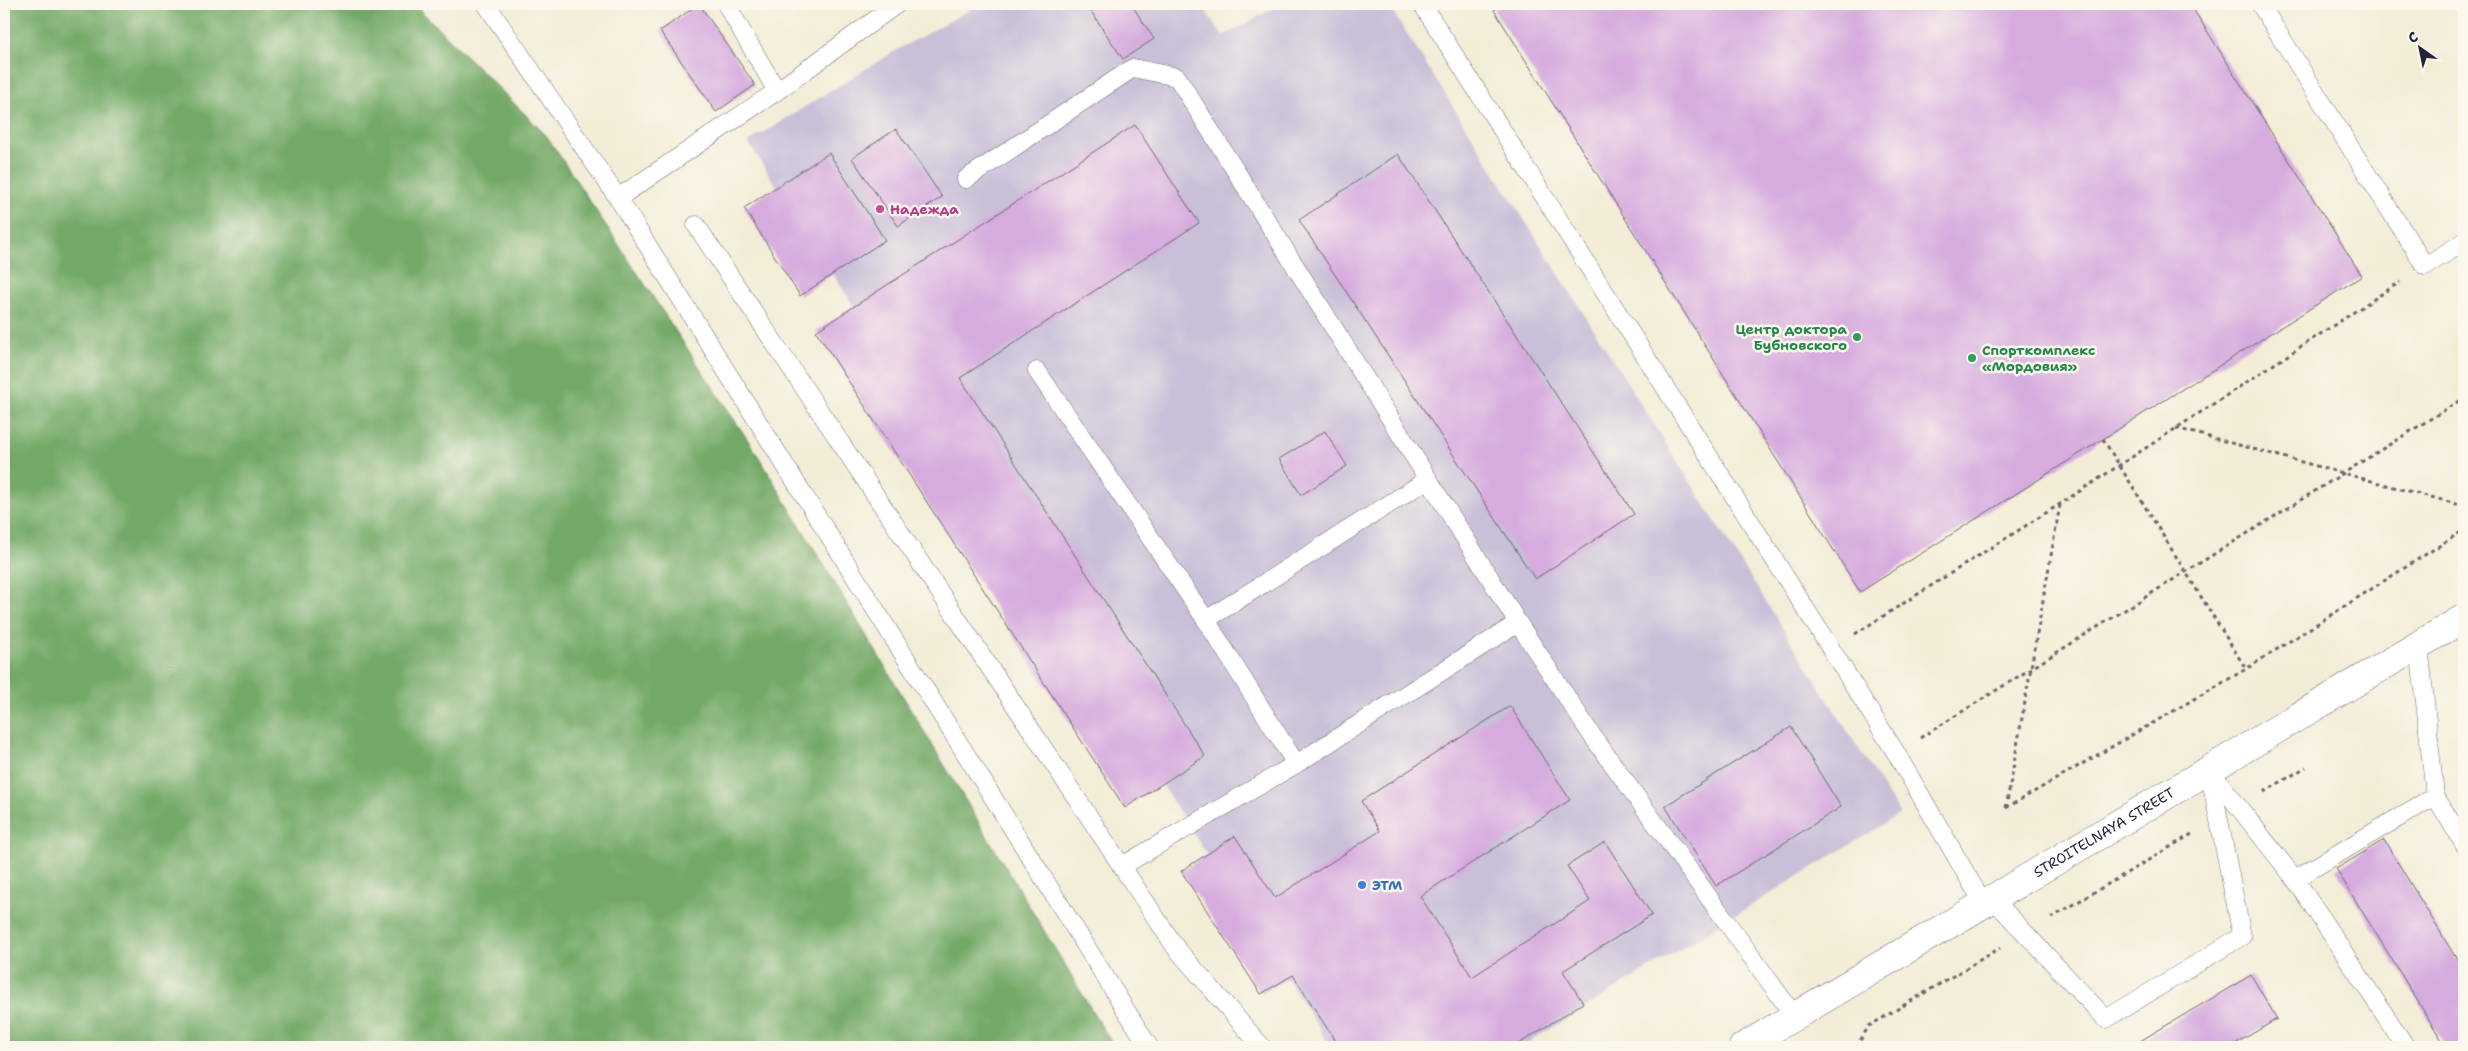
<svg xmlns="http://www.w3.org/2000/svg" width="2468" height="1051" font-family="'Shantell Sans',sans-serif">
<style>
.industrial{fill:#c8bfd8}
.forest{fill:#72a966;stroke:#4a6650}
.building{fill:#d6acde}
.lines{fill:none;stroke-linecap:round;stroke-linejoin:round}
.service-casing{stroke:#6b6972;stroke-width:19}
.tertiary-casing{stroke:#6b6972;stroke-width:29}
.path{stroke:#6b6972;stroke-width:3;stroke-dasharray:4 4;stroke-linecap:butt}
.service{stroke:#fff;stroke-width:18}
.tertiary{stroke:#fff;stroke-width:28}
.hotel-dot{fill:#d1479c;stroke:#fbf7ec;stroke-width:2}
.leisure-dot{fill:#2e9e5b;stroke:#fbf7ec;stroke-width:2}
.shop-dot{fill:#3f7fe0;stroke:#fbf7ec;stroke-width:2}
.labels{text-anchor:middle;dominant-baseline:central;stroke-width:5;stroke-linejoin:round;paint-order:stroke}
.hotel-label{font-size:14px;font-weight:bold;fill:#b23c85;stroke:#fbf7ec;text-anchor:start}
.leisure-label{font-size:14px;font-weight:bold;fill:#27864d;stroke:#fbf7ec;text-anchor:end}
.street-label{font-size:14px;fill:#22223b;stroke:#fbf7ec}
.shop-label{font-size:14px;font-weight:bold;fill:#366cbe;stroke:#fbf7ec;text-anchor:start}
</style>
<rect width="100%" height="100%" fill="#fbf7ec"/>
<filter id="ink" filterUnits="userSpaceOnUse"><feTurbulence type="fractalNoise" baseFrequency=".02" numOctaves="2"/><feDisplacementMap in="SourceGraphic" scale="10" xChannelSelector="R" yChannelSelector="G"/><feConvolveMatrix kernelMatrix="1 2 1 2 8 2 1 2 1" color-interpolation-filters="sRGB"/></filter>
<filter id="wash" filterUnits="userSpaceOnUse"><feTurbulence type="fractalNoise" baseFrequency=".0096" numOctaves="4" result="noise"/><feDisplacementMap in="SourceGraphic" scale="20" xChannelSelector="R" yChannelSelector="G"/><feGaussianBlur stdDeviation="1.12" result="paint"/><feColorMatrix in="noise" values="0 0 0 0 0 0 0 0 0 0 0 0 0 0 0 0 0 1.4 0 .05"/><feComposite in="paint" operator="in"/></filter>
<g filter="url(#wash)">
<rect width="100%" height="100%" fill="#f3edd7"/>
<path class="industrial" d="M980,4H1201L1223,36L1282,4H1388L1900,814L1521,1047H1331L748,142L895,51Z"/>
<path class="forest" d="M4,4H414L546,135L757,454L1114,1047H4Z"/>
<g id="blocks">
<g class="building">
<path d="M699,4L755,85L716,112L660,31Z"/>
<path d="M1086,4H1131L1154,39L1123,59Z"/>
<path d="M1504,4H2190L2362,276L1860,592L1494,10Z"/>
<path d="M1135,125L1199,223L960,378L1205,756L1125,808L816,331Z"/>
<path d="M896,129L942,197L898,226L852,158Z"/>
<path d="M829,153L885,240L800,296L744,208Z"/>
<path d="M1398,154L1634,514L1535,579L1299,220Z"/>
<path d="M1325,431L1347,466L1301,495L1279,459Z"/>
<path d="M1510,706L1570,800L1420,896L1472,977L1590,901L1567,866L1605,842L1652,915L1563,971L1583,1003L1514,1047H1339L1293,975L1261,994L1181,871L1235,836L1275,898L1380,831L1361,801Z"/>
<path d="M1791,727L1841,807L1716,886L1665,806Z"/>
<path d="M2384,840L2464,971V1047H2446L2336,869Z"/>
<path d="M2251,975L2277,1019L2230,1047H2130Z"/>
</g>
</g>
</g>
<g filter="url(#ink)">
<use href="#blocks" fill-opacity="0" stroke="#6b6972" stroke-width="1"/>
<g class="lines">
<g class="service-casing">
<g id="service">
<path d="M486,4L618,198L1149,1047"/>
<path d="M726,4L777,91"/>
<path d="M1422,4L1831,649L1896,753L1983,903"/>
<path d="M2260,4L2425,266L2464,242"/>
<path d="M966,179L1133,68L1177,77L1518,623L1591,734L1795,1017"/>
<path d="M618,198L777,91L897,4"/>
<path d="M696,225L1176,948L1262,1047"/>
<path d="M1037,371L1206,620L1296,764L1518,623"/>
<path d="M1206,620L1427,480"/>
<path d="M2211,772L2295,879L2435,796L2419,645"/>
<path d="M2435,796L2464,844"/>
<path d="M1122,866L1296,764"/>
<path d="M2295,879L2406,1047"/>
<path d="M1992,898L2106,1019L2242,936L2209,770"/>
</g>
</g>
<g class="tertiary-casing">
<g id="tertiary">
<path id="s1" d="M1743,1047L2464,618"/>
</g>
</g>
<g class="path">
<path d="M2176,428L2464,506"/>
<path d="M2103,439L2246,669"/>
<path d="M1855,634L2060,504L2400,282"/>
<path d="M1920,738L2459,401"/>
<path d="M2264,792L2306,767"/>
<path d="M2006,808L2246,669L2464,530"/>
<path d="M2006,808L2060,505"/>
<path d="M2051,918L2192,834"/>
<path d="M1856,1047L1869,1026L2000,948"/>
</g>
<use href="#service" class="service"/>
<use href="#tertiary" class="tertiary"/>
</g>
</g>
<circle class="hotel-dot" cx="880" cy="209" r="5"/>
<g class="leisure-dot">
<circle cx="1857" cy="337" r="5"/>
<circle cx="1972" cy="358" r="5"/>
</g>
<circle class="shop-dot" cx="1362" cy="885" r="5"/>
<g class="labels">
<g class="hotel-label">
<text x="890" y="209">Надежда</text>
</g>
<g class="leisure-label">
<text x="1847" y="329">Центр доктора<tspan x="1847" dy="16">Бубновского</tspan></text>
<text x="1982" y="350" text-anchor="start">Спорткомплекс<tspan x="1982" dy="16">«Мордовия»</tspan></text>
</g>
<g class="street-label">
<text stroke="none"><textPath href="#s1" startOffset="420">STROITELNAYA STREET</textPath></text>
</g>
<g class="shop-label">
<text x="1372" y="885">ЭТМ</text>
</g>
</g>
<rect width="2468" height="1051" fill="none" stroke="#fbf7ec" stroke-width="20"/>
<g transform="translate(2420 48) rotate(327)" stroke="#fbf7ec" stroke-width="4" paint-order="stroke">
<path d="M0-4L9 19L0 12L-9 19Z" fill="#22223b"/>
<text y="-8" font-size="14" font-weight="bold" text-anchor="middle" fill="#22223b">С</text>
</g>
</svg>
